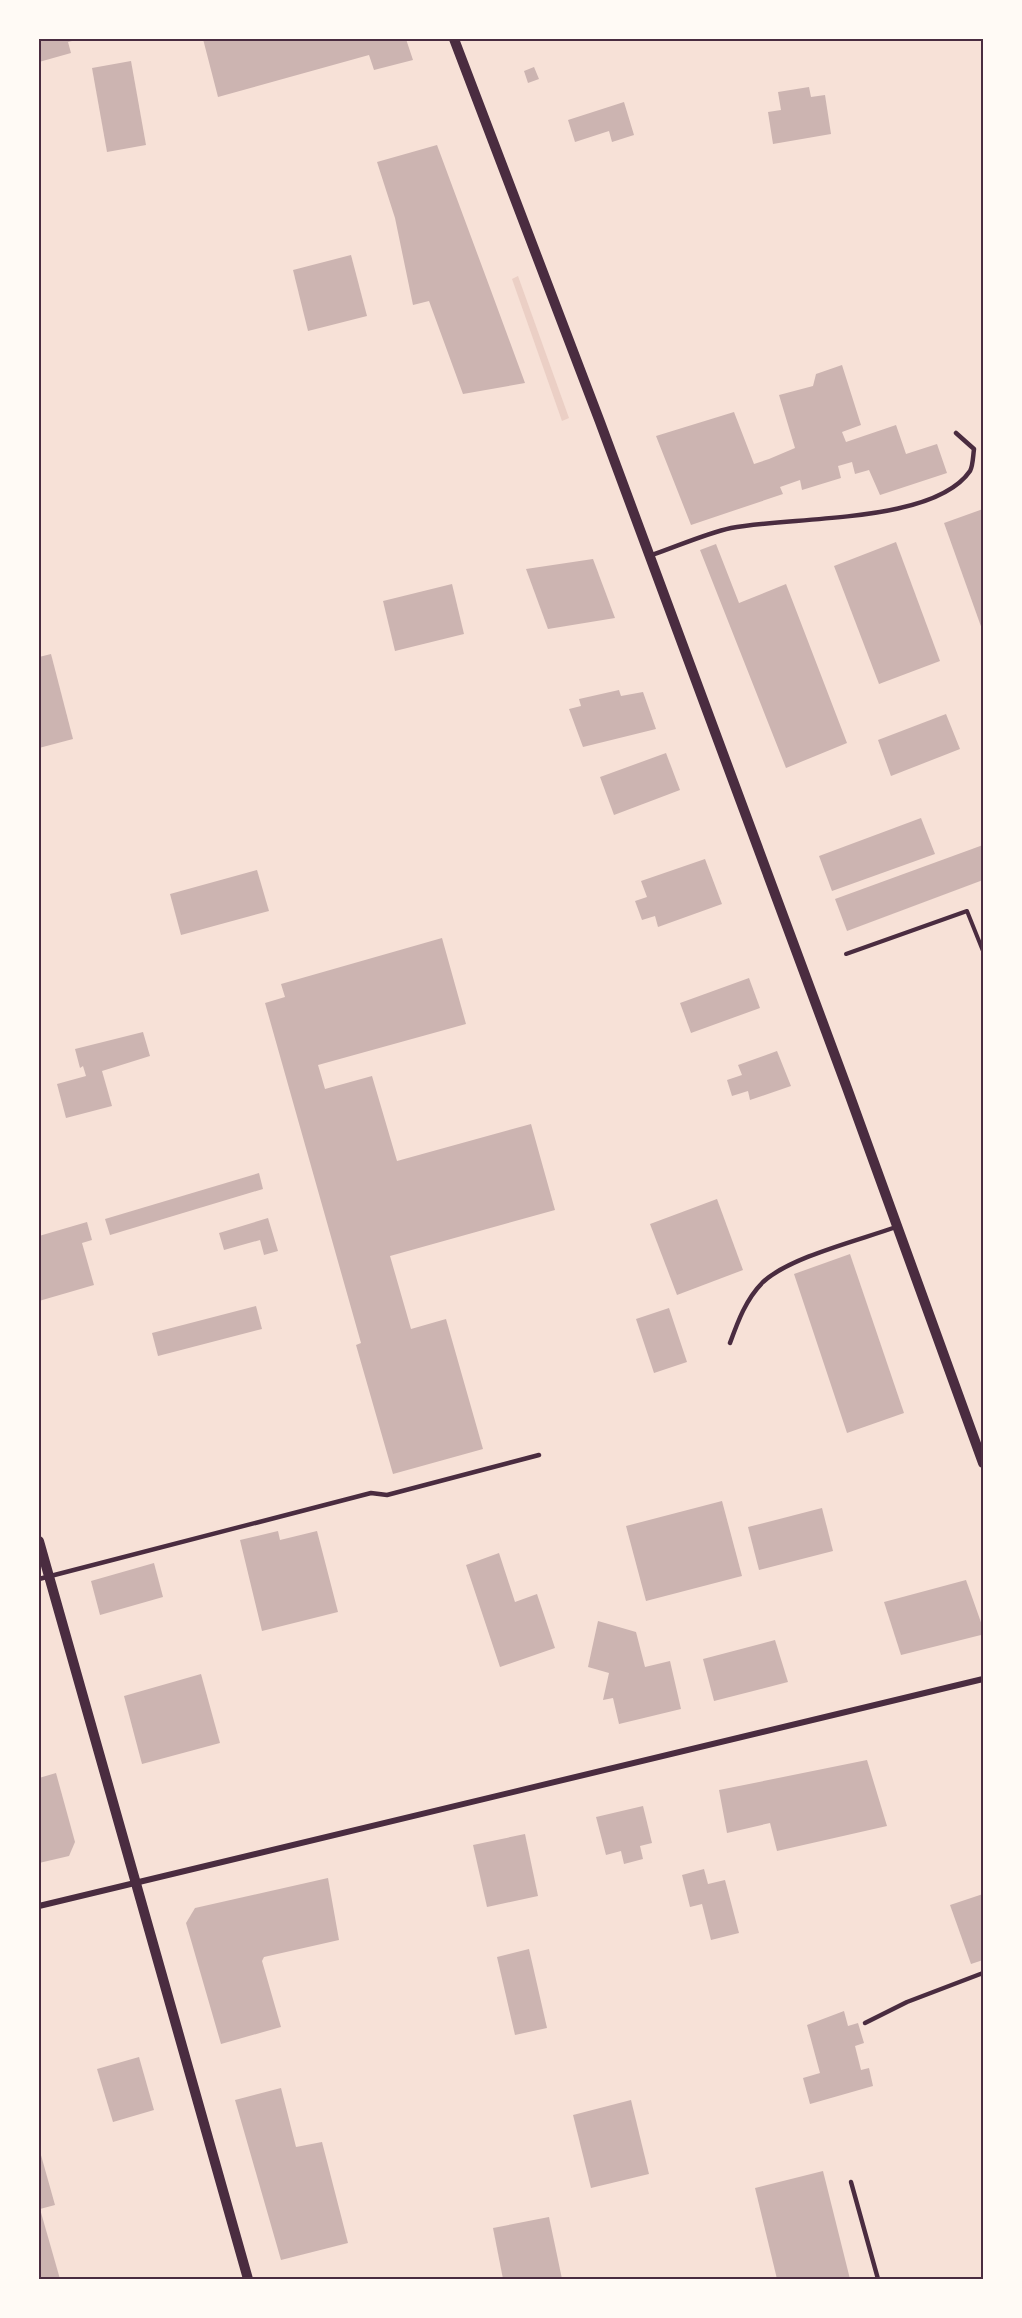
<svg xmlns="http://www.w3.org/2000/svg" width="1022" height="2318" font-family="'Nunito Sans',sans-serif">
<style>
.green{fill:#ebcfc5}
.building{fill:#ccb4b1}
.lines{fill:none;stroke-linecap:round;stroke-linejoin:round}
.path{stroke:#4a2c40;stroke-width:4}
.service{stroke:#4a2c40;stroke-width:4.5}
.minor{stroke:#4a2c40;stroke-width:6}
.tertiary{stroke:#4a2c40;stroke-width:10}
.neatline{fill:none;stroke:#4a2c40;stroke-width:2}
</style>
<rect width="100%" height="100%" fill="#f7e1d7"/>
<path class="green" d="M518,276L569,418L562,421L512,279Z"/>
<g class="building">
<path d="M39,39H75L76,40L68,42L71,53L39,62Z"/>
<path d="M203,39H406L413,60L374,70L369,55L218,97Z"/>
<path d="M131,61L146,145L107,152L92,68Z"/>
<path d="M534,67L539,79L528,83L524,71Z"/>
<path d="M809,87L811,97L825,95L831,134L773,144L768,112L781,110L778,92Z"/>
<path d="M624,102L634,135L612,142L609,131L575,142L568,120Z"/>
<path d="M437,145L490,288L525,383L463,394L429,301L413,305L395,218L377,162Z"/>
<path d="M351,255L367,316L308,331L293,270Z"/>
<path d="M842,365L861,425L842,432L846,442L896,425L906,454L937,444L947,473L880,495L869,470L855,474L852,462L838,466L841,478L802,490L800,480L780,487L783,494L691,525L656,436L734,412L754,464L769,459L795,448L779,395L813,386L816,374Z"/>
<path d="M983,509V632L944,523Z"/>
<path d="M896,542L940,661L879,684L834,566Z"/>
<path d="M716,544L739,603L786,584L847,743L786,768L700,550Z"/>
<path d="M593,559L615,618L548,629L526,569Z"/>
<path d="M452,584L464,634L395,651L383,601Z"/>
<path d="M51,654L73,739L39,748V657Z"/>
<path d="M619,690L621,696L643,692L656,729L583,747L569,709L581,706L579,699Z"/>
<path d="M946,714L960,749L891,776L878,740Z"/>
<path d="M666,753L680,790L614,815L600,777Z"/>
<path d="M921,818L935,854L832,891L819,856Z"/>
<path d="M983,845V880L847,931L835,899Z"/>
<path d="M705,859L722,904L658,927L655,916L642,920L635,901L647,897L641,881Z"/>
<path d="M257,870L269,911L181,935L170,894Z"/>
<path d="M442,938L466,1024L318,1065L325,1089L372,1076L397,1161L531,1124L555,1210L390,1256L411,1329L446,1319L483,1449L393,1474L356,1345L361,1343L265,1003L285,997L281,984Z"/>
<path d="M749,978L760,1008L691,1033L680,1003Z"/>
<path d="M143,1032L150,1056L102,1071L112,1106L66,1118L57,1084L86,1076L83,1066L80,1068L75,1049Z"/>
<path d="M777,1051L791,1086L750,1100L748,1091L732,1096L727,1080L742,1075L738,1065Z"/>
<path d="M259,1173L263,1189L110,1235L105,1219Z"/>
<path d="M717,1199L743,1270L677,1295L650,1224Z"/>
<path d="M268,1218L278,1251L264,1255L260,1240L224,1250L219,1233Z"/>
<path d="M87,1222L92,1240L82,1243L94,1285L39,1301V1236Z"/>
<path d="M850,1254L904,1413L847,1433L794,1274Z"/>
<path d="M256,1306L262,1329L158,1356L152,1333Z"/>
<path d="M669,1308L687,1362L654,1373L636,1319Z"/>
<path d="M722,1501L742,1576L646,1601L626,1526Z"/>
<path d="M822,1508L833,1551L759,1570L748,1527Z"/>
<path d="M278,1531L280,1540L317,1531L338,1612L262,1631L240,1540Z"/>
<path d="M499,1553L515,1602L537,1594L555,1648L500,1667L466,1565Z"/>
<path d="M154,1563L163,1597L100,1615L91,1581Z"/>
<path d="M966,1580L983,1628L981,1635L901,1655L884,1602Z"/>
<path d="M598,1621L636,1632L645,1667L670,1661L681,1709L619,1724L613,1698L603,1700L609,1673L588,1667Z"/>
<path d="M775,1640L788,1682L714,1701L703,1659Z"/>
<path d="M201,1674L220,1743L142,1764L124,1696Z"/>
<path d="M867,1760L887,1826L777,1851L770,1823L727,1833L719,1790Z"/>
<path d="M56,1773L75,1842L69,1856L39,1863V1778Z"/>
<path d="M643,1806L652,1843L640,1846L643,1859L624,1864L621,1851L606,1855L596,1817Z"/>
<path d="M525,1834L538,1896L487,1907L473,1845Z"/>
<path d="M704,1869L708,1884L725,1880L739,1933L711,1940L702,1904L690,1907L682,1875Z"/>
<path d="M328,1878L339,1940L264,1957L262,1961L281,2027L221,2044L186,1923L195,1908Z"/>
<path d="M983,1894V1960L971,1964L950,1905Z"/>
<path d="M529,1949L547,2028L515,2035L497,1957Z"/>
<path d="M844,2011L848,2026L858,2023L864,2043L855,2046L861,2070L869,2068L873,2086L810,2104L803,2078L820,2073L807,2025Z"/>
<path d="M139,2057L154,2110L113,2122L97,2069Z"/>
<path d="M281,2088L296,2147L322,2142L348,2243L281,2260L235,2100Z"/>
<path d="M631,2100L649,2174L591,2188L573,2115Z"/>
<path d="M39,2148L55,2205L40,2209L60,2279H39Z"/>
<path d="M823,2171L850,2279H777L755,2188Z"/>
<path d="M549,2217L562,2279H503L493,2228Z"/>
</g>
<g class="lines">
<path class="path" d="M846,954L967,911L983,951"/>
<g class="service">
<path d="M649,556C676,547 704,534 731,528C792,516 934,524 970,471C973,466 973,456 974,449L956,433"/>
<path d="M730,1343C738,1321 746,1299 763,1282C790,1257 860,1240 896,1227"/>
<path d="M39,1579L371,1493L387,1495L539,1455"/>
<path d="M865,2023L907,2002L983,1973"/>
<path d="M851,2182L878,2279"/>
</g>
<path class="minor" d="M39,1906L983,1679"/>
<g class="tertiary">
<path d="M454,39L600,422L847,1088L983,1463"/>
<path d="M39,1541L248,2279"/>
</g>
</g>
<rect width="1022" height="2318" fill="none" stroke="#fffaf5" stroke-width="81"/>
<rect x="40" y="40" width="942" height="2238" class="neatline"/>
</svg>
